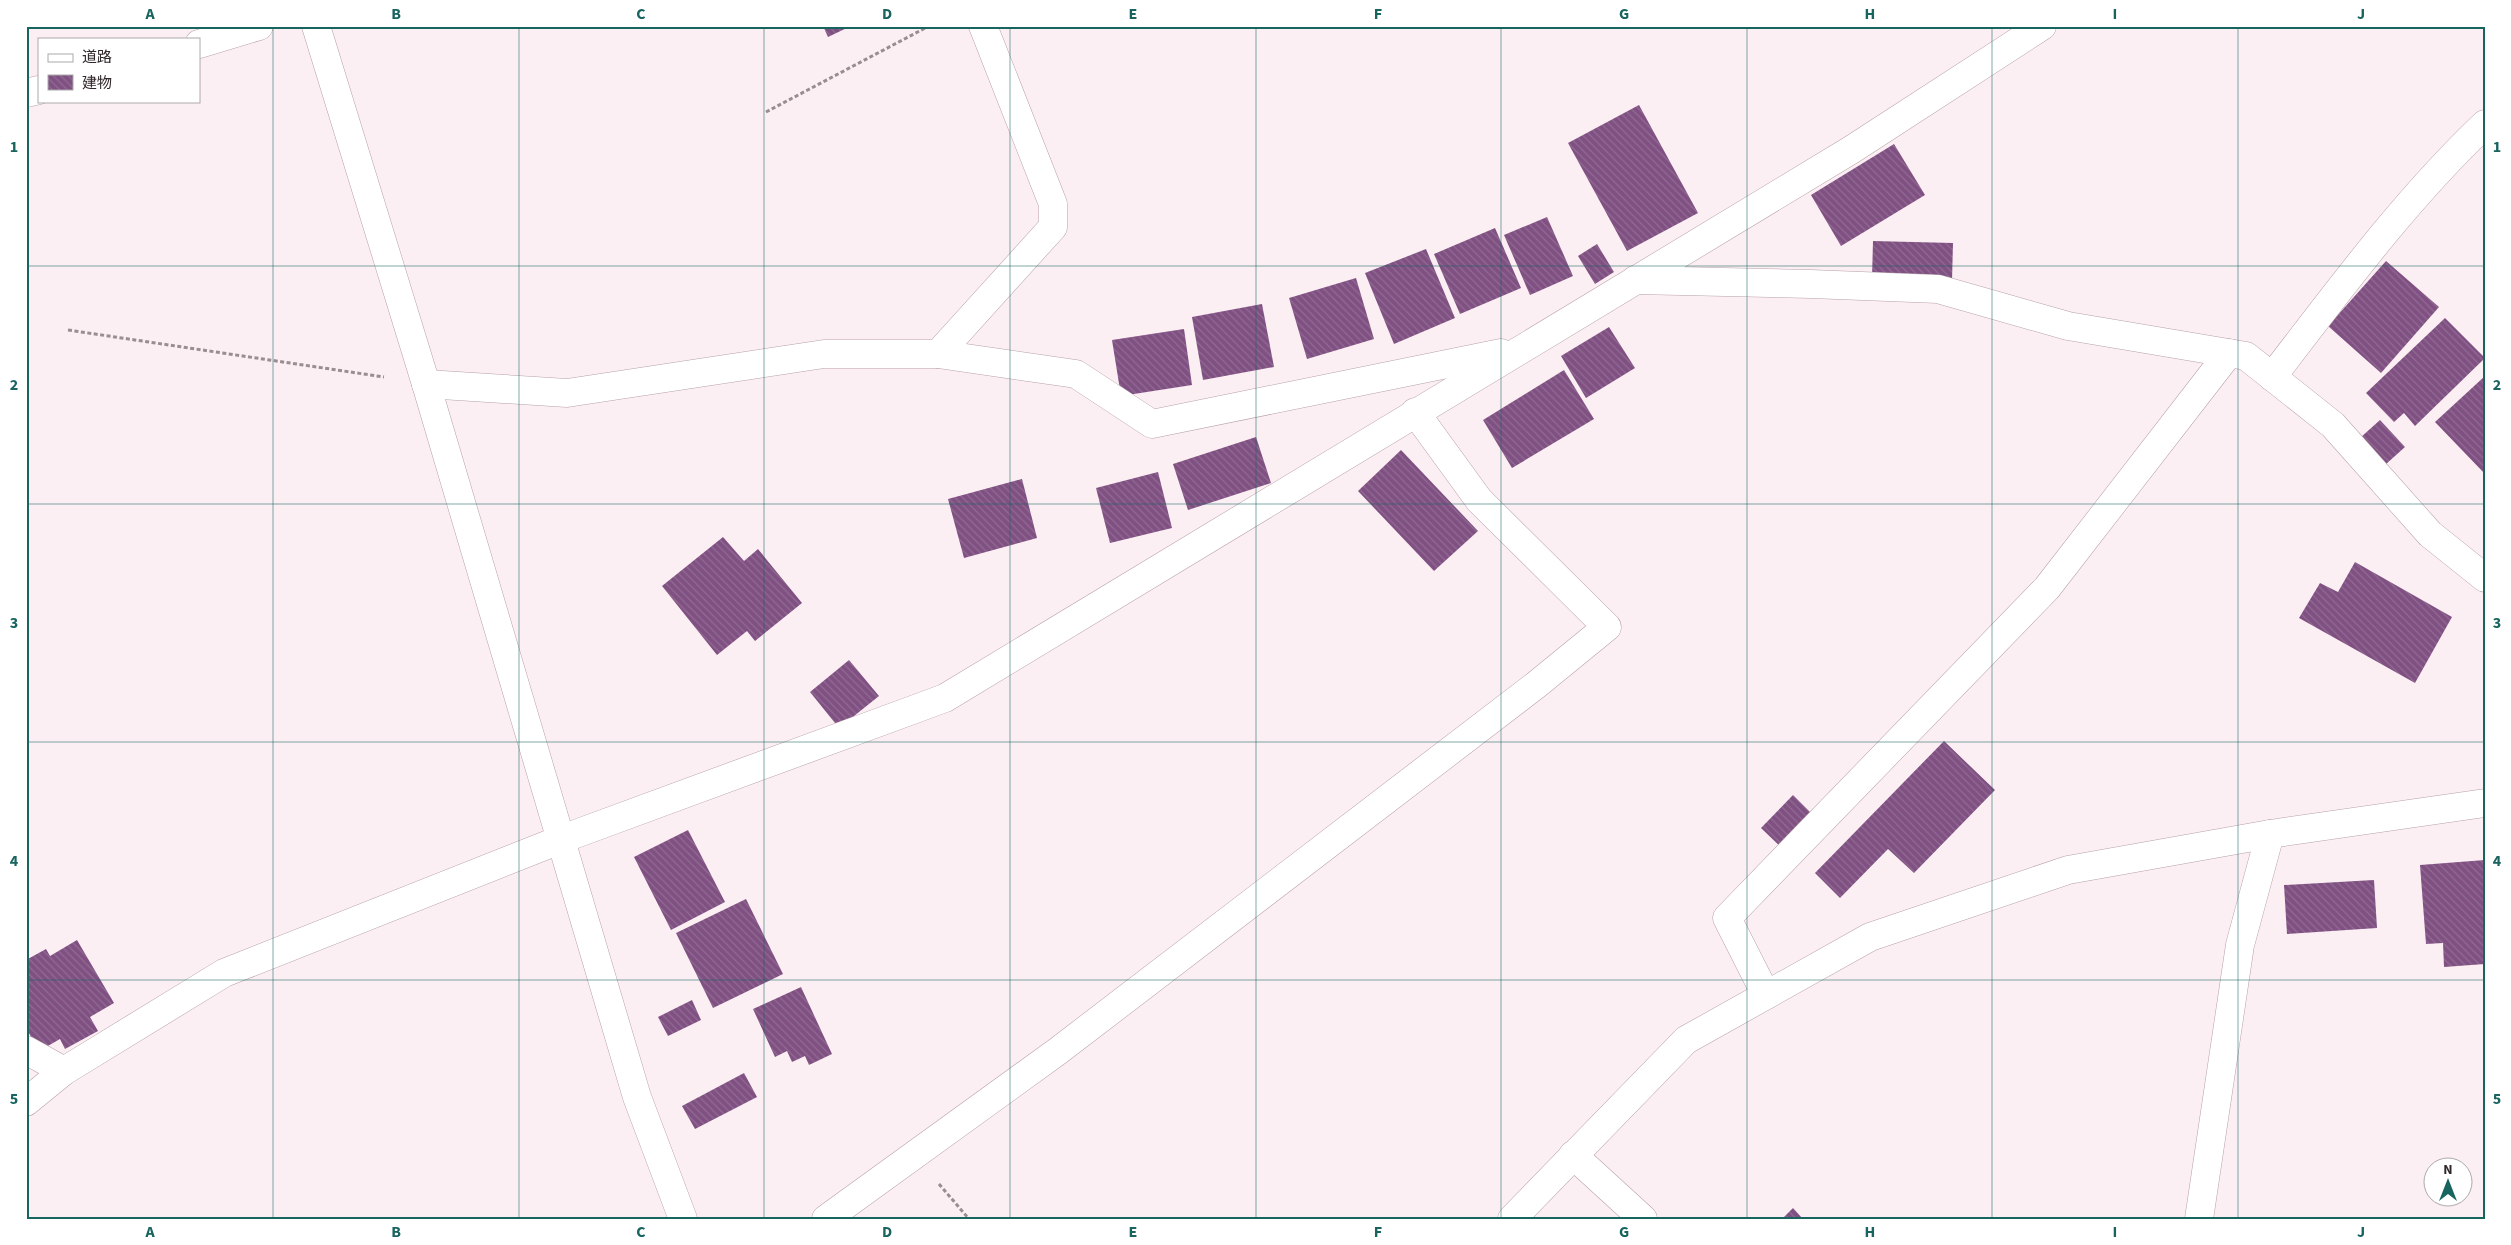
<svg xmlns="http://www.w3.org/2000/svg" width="2511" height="1245" font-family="'Source Sans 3','Noto Sans JP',sans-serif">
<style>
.building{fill:url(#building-back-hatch)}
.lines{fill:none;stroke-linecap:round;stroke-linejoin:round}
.street-casing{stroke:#b7a2a8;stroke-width:29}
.secondary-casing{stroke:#b7a2a8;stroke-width:29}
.path{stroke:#988d90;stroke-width:3;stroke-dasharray:4 2.5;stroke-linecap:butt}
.street{stroke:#fff;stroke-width:28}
.secondary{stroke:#fff;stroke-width:28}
.grid{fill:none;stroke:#18645f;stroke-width:1;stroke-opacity:0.55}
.neatline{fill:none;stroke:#18645f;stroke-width:2}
.grid-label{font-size:16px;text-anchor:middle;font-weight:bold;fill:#18645f}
</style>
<defs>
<pattern id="building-back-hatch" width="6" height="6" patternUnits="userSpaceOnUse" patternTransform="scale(1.25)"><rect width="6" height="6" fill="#805083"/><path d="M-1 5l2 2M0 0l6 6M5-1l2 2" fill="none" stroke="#906c92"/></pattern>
</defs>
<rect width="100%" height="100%" fill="#fceff3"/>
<g class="building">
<path d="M823,26H851L828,37Z"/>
<path d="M1639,105L1698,213L1627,251L1568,143Z"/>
<path d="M1894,144L1925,195L1841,246L1811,195Z"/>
<path d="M1547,217L1573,276L1530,295L1504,235Z"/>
<path d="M1495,228L1521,288L1460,314L1434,254Z"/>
<path d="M1873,241L1953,243L1952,281L1872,278Z"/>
<path d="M1597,244L1614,272L1595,284L1578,256Z"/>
<path d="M1426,249L1455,318L1394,344L1365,273Z"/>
<path d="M2386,261L2439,307L2381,373L2328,326Z"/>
<path d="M1356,278L1374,339L1307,359L1289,298Z"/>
<path d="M1262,304L1274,367L1203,380L1192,317Z"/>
<path d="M2445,318L2485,358L2415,426L2404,413L2394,422L2366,393Z"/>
<path d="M1609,327L1635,368L1586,398L1561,356Z"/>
<path d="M1184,329L1192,385L1121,396L1112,340Z"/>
<path d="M1564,370L1594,419L1512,468L1483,420Z"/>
<path d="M2485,376V474L2435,422Z"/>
<path d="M2380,420L2405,447L2385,465L2360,438Z"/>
<path d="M1256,437L1271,483L1188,510L1173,464Z"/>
<path d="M1401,450L1478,531L1434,571L1358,491Z"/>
<path d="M1158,472L1172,528L1110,543L1096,488Z"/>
<path d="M1022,479L1037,538L964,558L948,499Z"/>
<path d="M723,537L744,561L758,549L802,603L755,641L747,631L717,655L662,586Z"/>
<path d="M2355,562L2452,617L2415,683L2299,618L2320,583L2338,592Z"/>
<path d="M849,660L879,696L839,728L810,692Z"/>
<path d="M1944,741L1995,790L1914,873L1888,849L1840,898L1815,873Z"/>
<path d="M1793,795L1817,819L1785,851L1761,828Z"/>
<path d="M688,830L725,902L671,930L634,857Z"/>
<path d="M2485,860V964L2444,967L2443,943L2426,944L2420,865Z"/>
<path d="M2374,880L2377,928L2287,934L2284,885Z"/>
<path d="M746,899L783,974L713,1008L676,933Z"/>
<path d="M77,940L114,1003L90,1017L98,1031L65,1049L60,1039L39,1051L26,1028V960L46,949L50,956Z"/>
<path d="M801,987L832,1054L809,1065L805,1056L792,1062L787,1051L775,1057L753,1009Z"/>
<path d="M692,1000L701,1020L668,1036L658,1017Z"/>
<path d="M744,1073L757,1097L695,1129L682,1106Z"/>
<path d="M1793,1208L1803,1219H1782Z"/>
</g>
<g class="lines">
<g class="street-casing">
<g id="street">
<path d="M199,44L259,26"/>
<path d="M26,93L39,90"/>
<path d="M1635,280L1811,284L1938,289L2068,326L2246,356L2333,425L2430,534L2485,578"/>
<path d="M938,354L1076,374L1152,424L1501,353"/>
<path d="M2272,377C2339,290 2405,200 2485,124"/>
<path d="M426,384L567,393L824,354H938L1053,227V204L983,26"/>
<path d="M1766,995L1727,918L2047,588L2229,353"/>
<path d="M26,1050L64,1071"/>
<path d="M26,1102L64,1071L224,973L562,839L945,698L1851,150L2042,26"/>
<path d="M1573,1155L1643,1219"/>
<path d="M826,1219L1058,1051L1536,685L1607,627L1479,500L1415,412"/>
<path d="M2199,1219L2240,945L2270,834"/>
</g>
</g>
<g class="secondary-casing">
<g id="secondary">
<path d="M316,26L426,384L637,1097L683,1219"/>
<path d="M1512,1219L1686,1040L1870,937L2068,870L2270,834L2485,803"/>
</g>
</g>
<g class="path">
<path d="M766,112L929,26"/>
<path d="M68,330L384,377"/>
<path d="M939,1184L969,1219"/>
</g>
<use href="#street" class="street"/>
<use href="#secondary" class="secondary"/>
</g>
<path class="grid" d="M273,26V1219M519,26V1219M764,26V1219M1010,26V1219M1256,26V1219M1501,26V1219M1747,26V1219M1992,26V1219M2238,26V1219M26,266H2485M26,504H2485M26,742H2485M26,980H2485"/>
<rect width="2511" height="1245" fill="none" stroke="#ffffff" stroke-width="55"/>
<rect x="38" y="38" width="162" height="65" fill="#ffffff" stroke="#aca9aa"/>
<rect x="48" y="54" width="25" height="8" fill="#ffffff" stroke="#aca9aa"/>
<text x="82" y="62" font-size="15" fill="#30282a">道路</text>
<rect x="48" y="75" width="25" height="15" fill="url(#building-back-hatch)" stroke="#aca9aa"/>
<text x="82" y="88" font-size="15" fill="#30282a">建物</text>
<g transform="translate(2448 1182)"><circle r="24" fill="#ffffff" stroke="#aca9aa"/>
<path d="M0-4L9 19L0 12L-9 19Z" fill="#18645f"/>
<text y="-8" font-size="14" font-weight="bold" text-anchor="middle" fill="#30282a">N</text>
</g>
<rect x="28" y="28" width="2456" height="1190" class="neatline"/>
<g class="grid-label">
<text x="150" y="19">A</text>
<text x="396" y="19">B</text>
<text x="641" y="19">C</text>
<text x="887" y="19">D</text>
<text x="1133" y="19">E</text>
<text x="1378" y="19">F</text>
<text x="1624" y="19">G</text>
<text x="1870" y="19">H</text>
<text x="2115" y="19">I</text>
<text x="2361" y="19">J</text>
<text x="14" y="152">1</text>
<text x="2497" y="152">1</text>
<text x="14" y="390">2</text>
<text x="2497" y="390">2</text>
<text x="14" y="628">3</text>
<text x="2497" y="628">3</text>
<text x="14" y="866">4</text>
<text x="2497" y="866">4</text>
<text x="14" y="1104">5</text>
<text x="2497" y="1104">5</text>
<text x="150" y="1237">A</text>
<text x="396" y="1237">B</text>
<text x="641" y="1237">C</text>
<text x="887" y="1237">D</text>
<text x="1133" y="1237">E</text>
<text x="1378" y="1237">F</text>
<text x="1624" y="1237">G</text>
<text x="1870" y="1237">H</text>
<text x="2115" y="1237">I</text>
<text x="2361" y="1237">J</text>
</g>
</svg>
